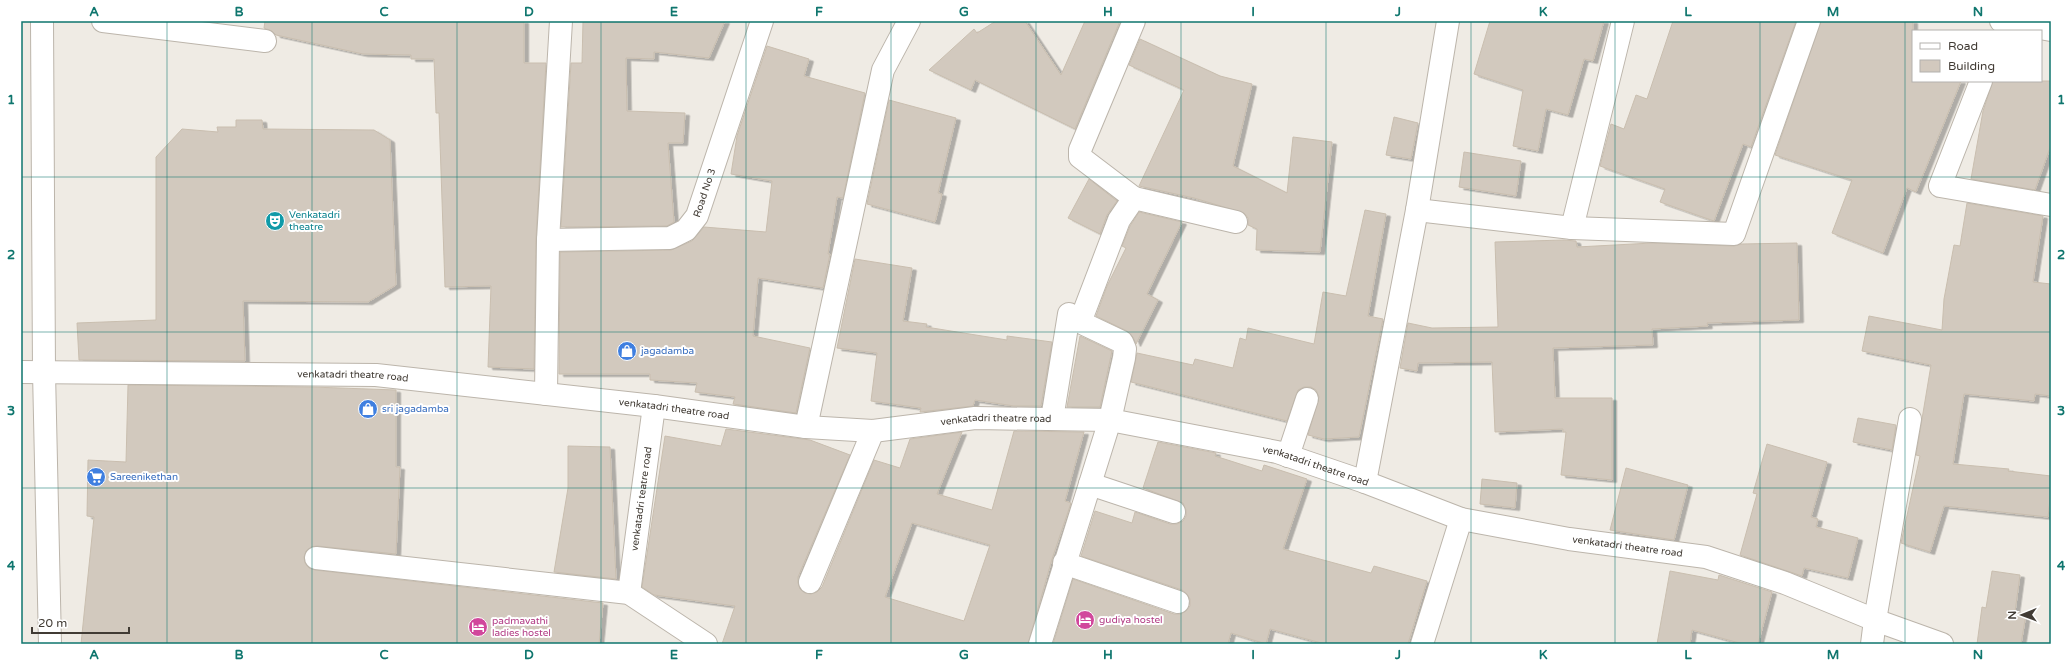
<svg xmlns="http://www.w3.org/2000/svg" width="2072" height="665" font-family="'Varela Round',sans-serif">
<style>
.building{fill:#d2c9be;stroke:#c9beaf;fill-rule:evenodd;filter:url(#shadow)}
.lines{fill:none;stroke-linecap:round;stroke-linejoin:round}
.minor-casing{stroke:#bcb5ab;stroke-width:24}
.minor{stroke:#fff;stroke-width:22}
.grid{fill:none;stroke:#0f766e;stroke-width:1;stroke-opacity:0.55}
.labels{text-anchor:middle;dominant-baseline:central;stroke-width:4;stroke-linejoin:round;paint-order:stroke}
.street-label{font-size:10px;fill:#413b34;stroke:#fff}
.culture-label{font-size:10px;fill:#0d838f;stroke:#fff;text-anchor:start}
.shop-label{font-size:10px;fill:#366cbe;stroke:#fff;text-anchor:start}
.hotel-label{font-size:10px;fill:#b23c85;stroke:#fff;text-anchor:start}
.neatline{fill:none;stroke:#0f766e;stroke-width:1.5}
.grid-label{font-size:13px;text-anchor:middle;font-weight:bold;fill:#0f766e}
</style>
<defs>
<filter id="shadow"><feDropShadow dx="4.5" dy="2.5" stdDeviation="0" flood-color="#0004"/></filter>
</defs>
<rect width="100%" height="100%" fill="#efebe4"/>
<g class="building">
<path d="M265,21H524V63H546L536,239L534,369L488,367L491,286L445,287L439,113H436L434,59H411V55L363,54L276,35L272,31L264,28Z"/>
<path d="M583,21H725L709,58L654,52V59L626,58L627,111L685,113L683,143H668L674,222L667,226L561,227L571,63H582Z"/>
<path d="M996,21H1025L1061,75L1085,21H1120L1075,129L975,80L971,90L929,70L974,29L977,33Z"/>
<path d="M1490,21H1604L1593,61L1584,59L1568,115L1546,109L1538,151L1513,146L1523,90L1474,74Z"/>
<path d="M1673,21H1796L1751,147L1743,144L1714,221L1660,202L1665,189L1600,166L1611,124L1624,129L1636,95L1647,99Z"/>
<path d="M1821,21H1913V81H1961L1916,192L1907,188L1883,253L1832,233L1852,180L1775,155Z"/>
<path d="M1140,39L1220,76L1252,84L1233,166L1287,193L1293,137L1332,142L1320,252L1256,250L1257,229L1248,225V218L1244,213L1194,198L1139,186L1184,90L1129,65Z"/>
<path d="M767,46L809,59L804,76L865,93L843,198L837,197L828,254H830L823,288L758,278L753,336L810,348L796,413L733,404L735,397L695,392L697,383L650,380V374H559L560,252L671,250L692,241L704,227L766,232L772,181L731,174L737,136Z"/>
<path d="M1993,81H2051V145L2035,190L1971,179L1983,111Z"/>
<path d="M889,100L956,118L938,193L942,194L935,222L867,204Z"/>
<path d="M1394,117L1418,123L1411,159L1386,155Z"/>
<path d="M236,120H262L263,129L374,130L390,140L396,285L368,302L243,301L245,361L79,360L77,323L156,320V157L182,129L218,132L217,127H236Z"/>
<path d="M1464,152L1521,161L1516,196L1459,187Z"/>
<path d="M1089,179L1117,201L1107,215L1100,234L1068,218Z"/>
<path d="M1967,203L2043,216L2033,282L2051,284V396L2035,394L2034,401L1964,394L1953,464L2009,469L2008,471L2051,476V491L2048,517L1944,506L1930,552L1901,543L1920,456L1916,455L1931,365L1862,351L1869,316L1942,330L1944,299L1954,245L1960,246Z"/>
<path d="M1365,210L1386,214L1368,316L1383,319L1359,437L1324,439L1308,435L1319,397L1316,390L1311,387H1304L1298,390L1287,421L1131,382L1137,353L1193,365L1195,359L1233,368L1240,338L1246,340L1248,328L1314,344L1323,292L1346,296Z"/>
<path d="M1139,212L1182,222L1147,294L1158,300L1136,344L1133,337L1127,331L1096,316L1107,286L1126,248L1122,246L1130,226Z"/>
<path d="M1564,240L1576,241L1577,247L1652,243L1734,246L1741,244L1797,243L1799,320L1707,323L1708,326L1652,329L1653,345L1553,348L1555,398H1612V480L1561,475L1566,432H1563V429L1495,432L1492,362L1418,363L1417,371L1400,368L1408,323L1432,328L1498,327L1495,242Z"/>
<path d="M855,259L912,268L903,321L927,324L926,327L1007,340V336L1052,342L1041,406H1014L975,400L973,406L920,412L921,408L871,401L877,353L837,348Z"/>
<path d="M1080,336L1112,351L1100,407H1067Z"/>
<path d="M128,385L312,387L396,390V467H400L396,554L317,546L311,547L306,551L304,557L305,563L309,568L315,570L603,603L599,644H81L94,517L87,516L88,460L126,462Z"/>
<path d="M1858,418L1896,425L1892,450L1853,442Z"/>
<path d="M726,429L810,440L850,455L798,577V583L800,589L805,593L811,594L817,592L822,587L874,460L900,468L910,439L962,432L937,494L992,510L1014,431L1084,432L1065,501L1071,503L1052,559L1028,644H722L735,606L654,595L642,587L665,436L721,446ZM912,523L990,545L964,621L885,597Z"/>
<path d="M1158,442L1216,453L1215,456L1262,471L1264,465L1307,479L1283,549L1371,573L1374,566L1427,581L1408,644H1325L1270,629L1266,644L1231,633L1228,644H1053L1073,579L1174,614H1181L1186,611L1190,606V599L1187,594L1182,590L1081,556L1095,511L1132,523L1135,512L1170,524H1177L1183,521L1186,516V510L1183,503L1143,488Z"/>
<path d="M1767,444L1827,462L1811,517L1818,519L1816,527L1858,538L1848,578L1804,568L1802,576L1740,555L1757,494L1753,493Z"/>
<path d="M568,446L610,447L616,579L554,572L568,488Z"/>
<path d="M1626,468L1688,485L1674,540L1610,530Z"/>
<path d="M1482,479L1517,483L1515,508L1480,504Z"/>
<path d="M1670,571L1718,580L1719,575L1772,592L1758,644H1743L1692,630L1690,644H1657Z"/>
<path d="M1992,571L2020,575L2015,612L2026,614L2021,644H1977L1982,607L1986,608Z"/>
</g>
<g class="lines">
<g class="minor-casing">
<g id="minor">
<path d="M42,21L44,372L50,644"/>
<path d="M103,21L265,41"/>
<path d="M2001,21L2051,30"/>
<path d="M1981,81L1940,186L2051,205"/>
<path d="M1134,198L1080,157V150L1134,21"/>
<path d="M1417,210L1572,228L1734,234L1809,21"/>
<path d="M1572,228L1623,21"/>
<path id="s1" d="M548,240L670,238L686,230L697,216L762,21"/>
<path id="s2" d="M21,372L376,375L654,406L806,427L873,431L975,418L1110,420L1277,452L1365,482L1461,519L1569,539L1706,557L1785,583L1875,620L1942,644"/>
<path d="M546,394L548,240L561,21"/>
<path d="M1052,419L1069,314"/>
<path d="M806,427L883,70L909,21"/>
<path d="M1288,456L1307,399"/>
<path d="M1365,482L1417,210L1448,21"/>
<path d="M1090,484L1174,512"/>
<path d="M316,558L629,593L706,644"/>
<path d="M1064,563L1178,602"/>
<path d="M810,582L873,431"/>
<path id="s3" d="M629,593L654,406"/>
<path d="M1040,644L1110,420L1124,358L1125,349L1122,342L1084,324L1082,317L1119,220L1134,198L1236,222"/>
<path d="M1422,644L1461,519"/>
<path d="M1872,644L1875,620L1910,419"/>
</g>
</g>
<use href="#minor" class="minor"/>
</g>
<path class="grid" d="M167,21V644M312,21V644M457,21V644M601,21V644M746,21V644M891,21V644M1036,21V644M1181,21V644M1326,21V644M1471,21V644M1615,21V644M1760,21V644M1905,21V644M21,177H2051M21,332H2051M21,488H2051"/>
<defs>
<g id="theatre-disc" transform="scale(1)"><circle r="9.5" fill="#0f9aa8" stroke="#fff"/><path d="M-5-5.5Q0-4 5-5.5V0Q5 5 0 6Q-5 5-5 0ZM-3.3-2.5H-1v1.5H-3.3ZM1-2.5H3.3v1.5H1ZM-2.8 1Q0 5.5 2.8 1Z" fill="#fff"/></g>
<g id="shop-disc" transform="scale(1)"><circle r="9.5" fill="#3f7fe0" stroke="#fff"/><path d="M-5-2.5h2.3a2.7 3.5 0 0 1 5.4 0H5L5.5 6h-11ZM-1.5-2.5h3a1.5 2.3 0 0 0-3 0Z" fill="#fff"/></g>
<g id="supermarket-disc" transform="scale(1)"><circle r="9.5" fill="#3f7fe0" stroke="#fff"/><path d="M-6-5.5h2.5l.6 2H6L4.5 2H-2.5L-4.4-4H-6ZM-1.5 3.2a1.3 1.3 0 1 0 .1 0ZM3 3.2a1.3 1.3 0 1 0 .1 0Z" fill="#fff"/></g>
<g id="hotel-disc" transform="scale(1)"><circle r="9.5" fill="#d1479c" stroke="#fff"/><path d="M-6-4.5h1.5V1H6V5H4.5V3h-9V5H-6ZM-4 0a1.8 1.8 0 1 1 3.6 0ZM.5 0V-2.5h3Q6-2.5 6 0Z" fill="#fff"/></g>
</defs>
<g fill-rule="evenodd">
<use href="#theatre-disc" x="275" y="221"/>
<use href="#shop-disc" x="627" y="351"/>
<use href="#shop-disc" x="368" y="409"/>
<use href="#supermarket-disc" x="96" y="477"/>
<use href="#hotel-disc" x="1085" y="620"/>
<use href="#hotel-disc" x="478" y="627"/>
</g>
<g class="labels">
<g class="street-label">
<text stroke="none"><textPath href="#s1" startOffset="182">Road No 3</textPath></text>
<text stroke="none"><textPath href="#s2" startOffset="332">venkatadri theatre road</textPath></text>
<text stroke="none"><textPath href="#s2" startOffset="655">venkatadri theatre road</textPath></text>
<text stroke="none"><textPath href="#s2" startOffset="979">venkatadri theatre road</textPath></text>
<text stroke="none"><textPath href="#s2" startOffset="1304">venkatadri theatre road</textPath></text>
<text stroke="none"><textPath href="#s3" startOffset="95">venkatadri teatre road</textPath></text>
<text stroke="none"><textPath href="#s2" startOffset="1628">venkatadri theatre road</textPath></text>
</g>
<g class="culture-label">
<text x="289" y="215">Venkatadri<tspan x="289" dy="12">theatre</tspan></text>
</g>
<g class="shop-label">
<text x="641" y="351">jagadamba</text>
<text x="382" y="409">sri jagadamba</text>
<text x="110" y="477">Sareenikethan</text>
</g>
<g class="hotel-label">
<text x="1099" y="620">gudiya hostel</text>
<text x="492" y="621">padmavathi<tspan x="492" dy="12">ladies hostel</tspan></text>
</g>
</g>
<rect width="2072" height="665" fill="none" stroke="#ffffff" stroke-width="44"/>
<rect x="1912" y="30" width="130" height="52" fill="#ffffff" stroke="#b3b1ae"/>
<rect x="1920" y="43" width="20" height="6" fill="#ffffff" stroke="#b3b1ae"/>
<text x="1948" y="50" font-size="12" fill="#413b34">Road</text>
<rect x="1920" y="60" width="20" height="12" fill="#d2c9be" stroke="#b3b1ae"/>
<text x="1948" y="70" font-size="12" fill="#413b34">Building</text>
<g transform="translate(2022 615) rotate(269)" stroke="#ffffff" stroke-width="3" paint-order="stroke">
<path d="M0-3L7 15L0 10L-7 15Z" fill="#413b34"/>
<text y="-6" font-size="11" font-weight="bold" text-anchor="middle" fill="#413b34">N</text>
</g>
<path d="M32 627v6h97v-6" fill="none" stroke="#413b34" stroke-width="2"/>
<text x="38" y="627" font-size="12" fill="#413b34" stroke="#ffffff" stroke-width="3" paint-order="stroke">20 m</text>
<rect x="22" y="22" width="2028" height="621" class="neatline"/>
<g class="grid-label">
<text x="94" y="16">A</text>
<text x="239" y="16">B</text>
<text x="384" y="16">C</text>
<text x="529" y="16">D</text>
<text x="674" y="16">E</text>
<text x="819" y="16">F</text>
<text x="964" y="16">G</text>
<text x="1108" y="16">H</text>
<text x="1253" y="16">I</text>
<text x="1398" y="16">J</text>
<text x="1543" y="16">K</text>
<text x="1688" y="16">L</text>
<text x="1833" y="16">M</text>
<text x="1978" y="16">N</text>
<text x="11" y="104">1</text>
<text x="2061" y="104">1</text>
<text x="11" y="259">2</text>
<text x="2061" y="259">2</text>
<text x="11" y="415">3</text>
<text x="2061" y="415">3</text>
<text x="11" y="570">4</text>
<text x="2061" y="570">4</text>
<text x="94" y="659">A</text>
<text x="239" y="659">B</text>
<text x="384" y="659">C</text>
<text x="529" y="659">D</text>
<text x="674" y="659">E</text>
<text x="819" y="659">F</text>
<text x="964" y="659">G</text>
<text x="1108" y="659">H</text>
<text x="1253" y="659">I</text>
<text x="1398" y="659">J</text>
<text x="1543" y="659">K</text>
<text x="1688" y="659">L</text>
<text x="1833" y="659">M</text>
<text x="1978" y="659">N</text>
</g>
</svg>
